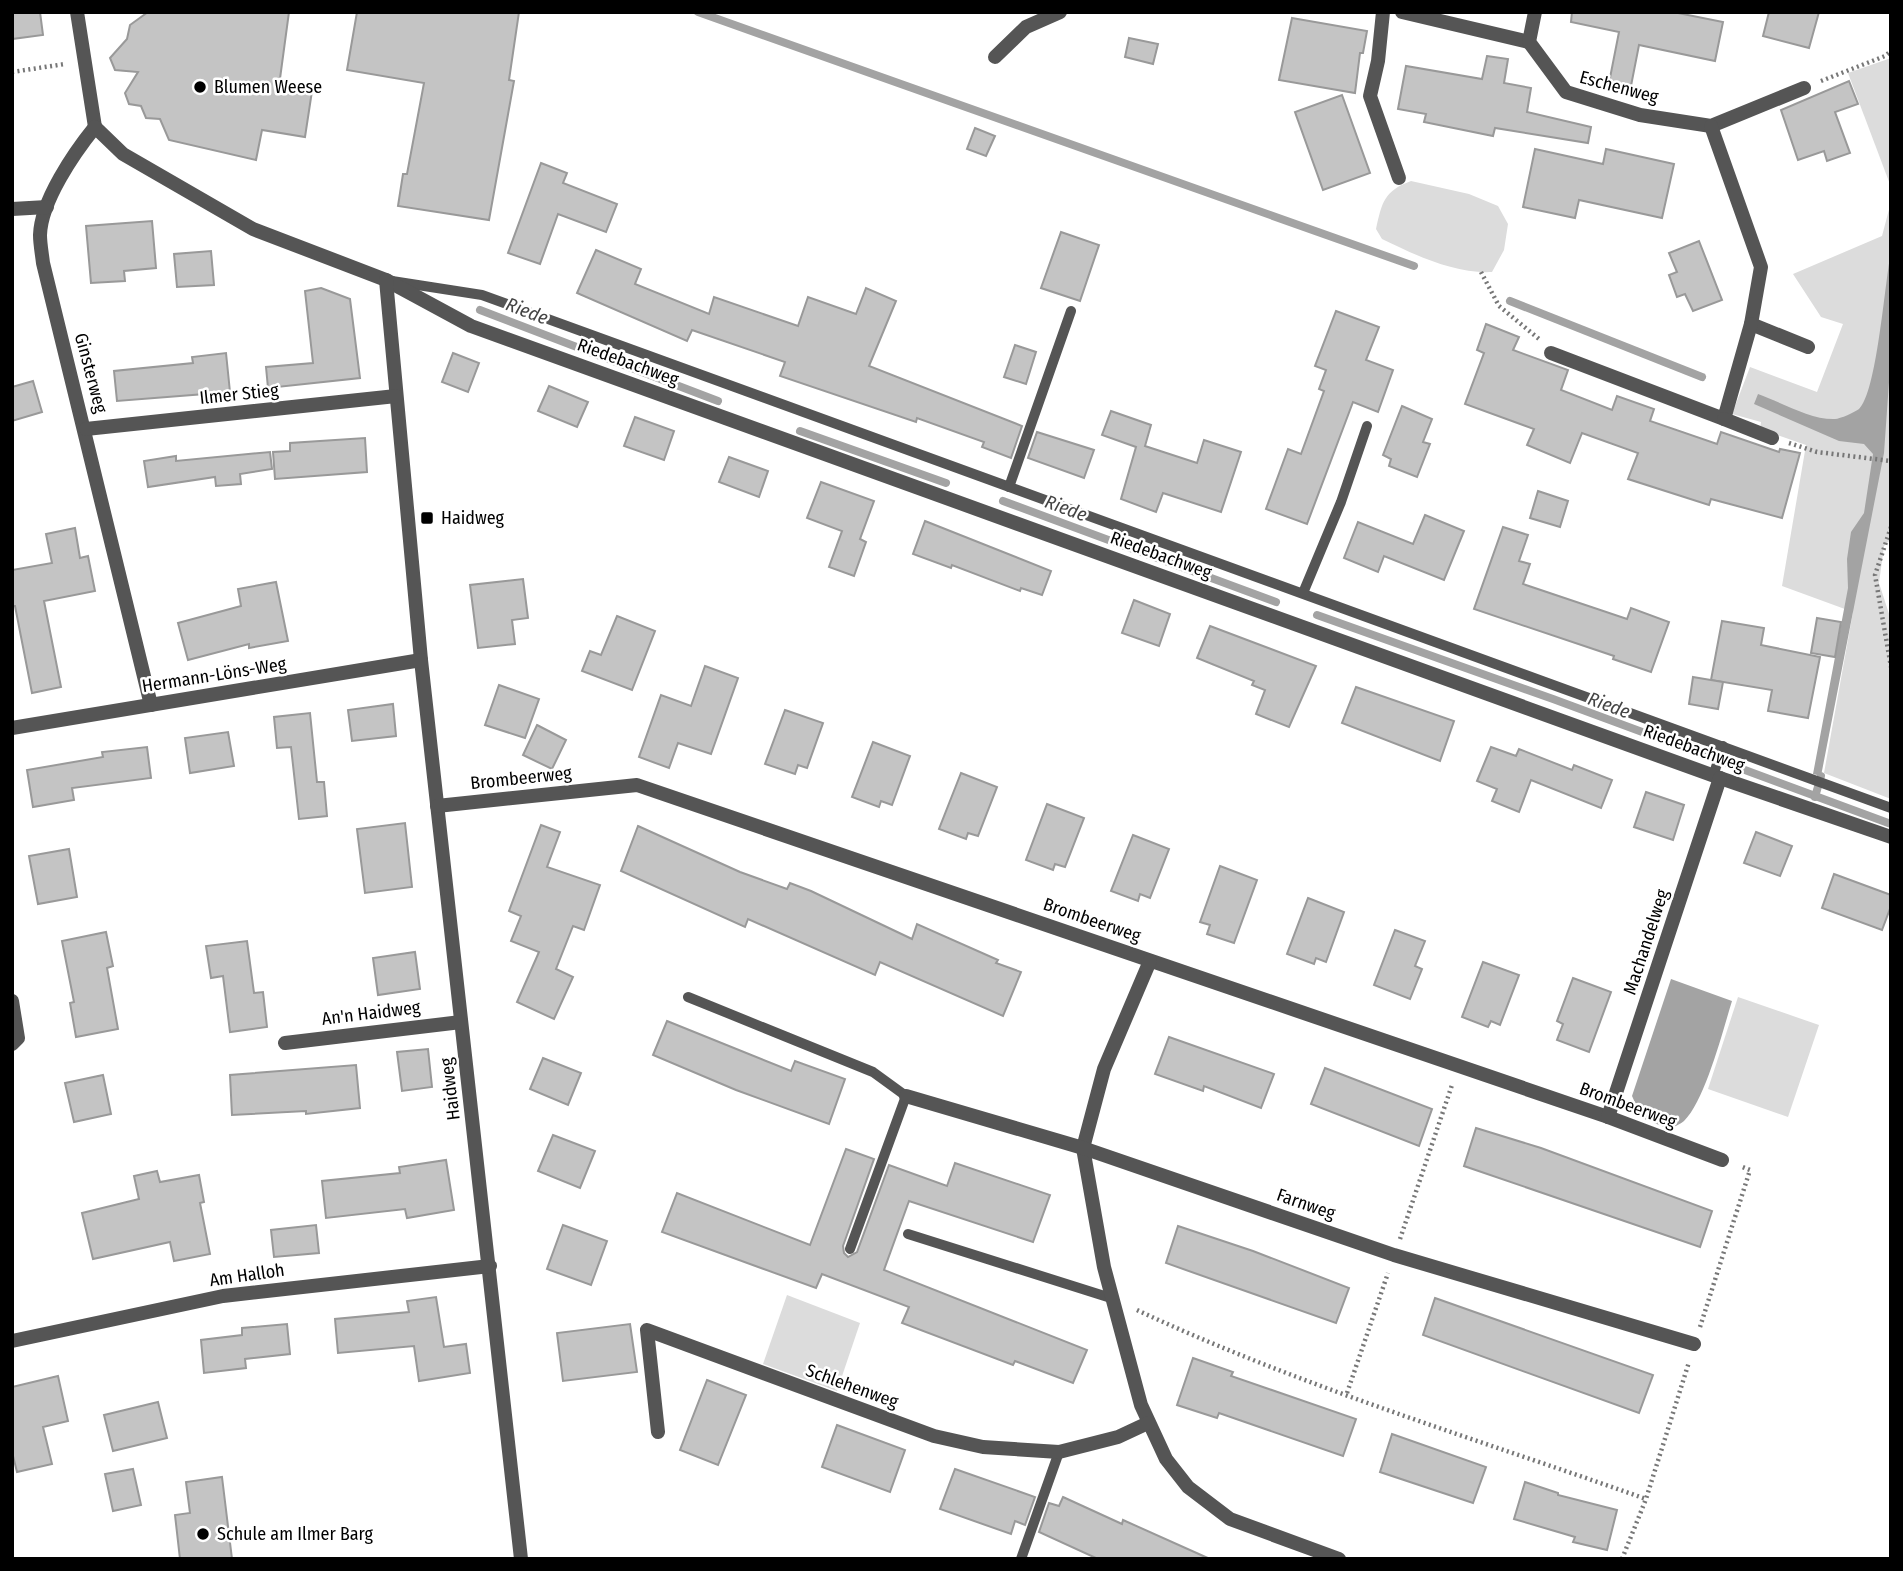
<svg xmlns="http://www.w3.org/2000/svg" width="1903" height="1571" font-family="'Fira Sans Condensed',sans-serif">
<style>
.green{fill:#dcdcdc}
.water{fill:#a3a3a3}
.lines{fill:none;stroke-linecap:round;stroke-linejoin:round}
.stream{stroke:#a3a3a3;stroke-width:8}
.building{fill:#c4c4c4;stroke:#999;stroke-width:2}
.path{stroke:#777;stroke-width:4.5;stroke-dasharray:2 3.5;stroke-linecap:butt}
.lane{stroke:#555;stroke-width:10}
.street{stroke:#555;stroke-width:14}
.poi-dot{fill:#000;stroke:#fff;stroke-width:2.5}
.labels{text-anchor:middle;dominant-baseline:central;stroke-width:5;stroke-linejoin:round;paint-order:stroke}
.poi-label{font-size:18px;fill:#000;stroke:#fff;text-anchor:start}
.street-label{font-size:18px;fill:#000;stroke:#fff}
.water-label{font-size:19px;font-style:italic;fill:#444;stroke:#fff}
</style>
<rect width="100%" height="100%" fill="#fff"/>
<g class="green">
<path d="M1891,58V187L1848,73Z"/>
<path d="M1411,181L1469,194L1498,206L1508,224L1504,250L1492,272C1455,274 1415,255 1382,239L1376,229C1382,202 1384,191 1411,181Z"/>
<path d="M1891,202V539L1884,546L1879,583L1891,620V799L1824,773L1853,612L1782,586L1806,445L1760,429L1761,422L1732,414L1750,367L1817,392L1843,324L1821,317L1793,274L1882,236Z"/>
<path d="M1738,997L1819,1025L1788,1117L1708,1089Z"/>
<path d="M787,1295L860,1323L837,1391L763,1364Z"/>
</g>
<g class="water">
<path d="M1891,252V354L1884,453L1821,776L1813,774L1848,588L1847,559L1851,532L1864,513L1873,454L1864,444L1839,441L1754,404L1758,394C1781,402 1811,420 1835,419C1840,419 1855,412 1859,409C1877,393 1885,280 1891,252Z"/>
<path d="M1671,979L1732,1001C1723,1030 1705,1101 1684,1121C1681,1124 1673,1127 1669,1129L1642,1118L1632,1096Z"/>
</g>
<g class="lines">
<g class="stream">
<path d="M698,12L1414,266"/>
<path d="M1510,301L1702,377"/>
<path d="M480,310L718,401"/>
<path d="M800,431L946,483"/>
<path d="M1003,501L1276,602"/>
<path d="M1317,615L1553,699L1891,824"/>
<path d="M1815,797L1821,776"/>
</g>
</g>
<g class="building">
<path d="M12,12H40L43,35L12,39Z"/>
<path d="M148,12H289L279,86L312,91L305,137L262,130L256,160L169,140L160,119L146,118L141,106L129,104L125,93L138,72L115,70L110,58L127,39L130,25Z"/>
<path d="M357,12H519L509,80L514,81L489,220L398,206L403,174H407L424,83L347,70Z"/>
<path d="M1572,12H1673L1723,22L1715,61L1639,45L1631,86L1609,83L1619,32L1571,22Z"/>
<path d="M1769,12H1819L1809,48L1763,36Z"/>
<path d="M1292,18L1367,31L1363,53H1360L1355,93L1279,80Z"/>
<path d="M1129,38L1158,44L1153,64L1125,57Z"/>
<path d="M1487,56L1508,59L1504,83L1531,88L1527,112L1591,127L1588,143L1495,128L1493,136L1424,122L1426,114L1398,109L1406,66L1482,79Z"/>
<path d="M1849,81L1858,104L1835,112L1850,153L1827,161L1824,151L1798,160L1781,110Z"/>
<path d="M1342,95L1370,173L1323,190L1295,112Z"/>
<path d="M975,128L995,136L986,156L967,149Z"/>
<path d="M1535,149L1603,164L1606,149L1674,164L1662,218L1579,200L1575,218L1523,207Z"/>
<path d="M541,163L567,173L563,183L617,204L606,232L558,214L540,264L508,253Z"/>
<path d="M152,221L156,268L124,271L125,281L91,283L86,226Z"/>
<path d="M1061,232L1099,245L1080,301L1041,288Z"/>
<path d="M1699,241L1722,300L1693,311L1685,294L1677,297L1669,275L1677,272L1669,253Z"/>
<path d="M596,250L641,269L635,284L709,314L714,297L798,326L808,297L856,314L866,288L896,301L869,366L1022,426L1011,458L982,447L984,442L917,418L916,422L780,376L785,362L692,330L687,341L577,293Z"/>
<path d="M211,251L214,285L177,287L174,254Z"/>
<path d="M321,288L350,299L360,378L268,388L266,367L313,363L305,291Z"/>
<path d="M1336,311L1379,327L1366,360L1393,370L1378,412L1353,402L1307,524L1266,509L1288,449L1301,454L1324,391L1319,389L1326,370L1315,366Z"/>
<path d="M1486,324L1519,337L1513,350L1568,370L1561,390L1612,410L1617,396L1654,409L1650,421L1717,444L1721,432L1779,452L1780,449L1800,453L1782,518L1711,499L1709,505L1628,479L1638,453L1582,433L1570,463L1527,445L1534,429L1465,404L1484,353L1477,350Z"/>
<path d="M1015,345L1036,352L1026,384L1004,377Z"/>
<path d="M226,353L230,392L117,401L114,371L193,363L192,357Z"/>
<path d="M453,353L479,363L468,392L442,382Z"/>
<path d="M33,381L42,412L12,421V387Z"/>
<path d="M549,386L588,402L577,427L538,411Z"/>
<path d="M1402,406L1432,419L1423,442L1430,444L1417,477L1389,466L1391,459L1383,455Z"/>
<path d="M1111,411L1151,425L1145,446L1197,463L1204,440L1241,452L1221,512L1163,493L1156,512L1121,499L1136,447L1102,435Z"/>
<path d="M635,417L674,431L664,460L624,446Z"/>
<path d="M1037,432L1094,450L1084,478L1028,458Z"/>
<path d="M365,438L367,472L275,479L273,452L290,451V443Z"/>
<path d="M270,452L272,469L240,474L241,484L216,486L215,477L148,487L144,461L176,456V461Z"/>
<path d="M729,457L768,471L759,497L719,482Z"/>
<path d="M821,482L874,501L860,539L866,542L854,576L829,567L842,531L807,518Z"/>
<path d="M1538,491L1568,501L1560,527L1530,518Z"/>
<path d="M1425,515L1464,531L1444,580L1384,556L1378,572L1344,558L1358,522L1413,544Z"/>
<path d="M925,521L1051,571L1042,595L1021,588L1020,591L952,565L951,568L913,554Z"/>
<path d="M1503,527L1528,535L1519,561L1530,564L1523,584L1627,619L1631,608L1669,622L1651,672L1613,659L1614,656L1474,609Z"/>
<path d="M75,528L80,558L88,556L95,591L44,601L61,687L32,693L15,606H12V570L52,563L46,534Z"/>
<path d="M523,579L528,618L512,620L515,644L478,648L470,585Z"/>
<path d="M276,582L288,641L249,648V644L188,660L178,623L241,606L238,589Z"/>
<path d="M1134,600L1170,614L1159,646L1122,633Z"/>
<path d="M617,616L655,631L632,690L582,671L590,651L601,655Z"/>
<path d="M1817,618L1841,622L1835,657L1811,653Z"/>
<path d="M1722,621L1764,628L1761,645L1820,657L1808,718L1768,711L1772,690L1711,680Z"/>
<path d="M1210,626L1316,666L1289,727L1256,714L1265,690L1252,685L1254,681L1197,658Z"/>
<path d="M705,666L738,678L711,754L678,743L669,768L639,757L661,695L691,706Z"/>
<path d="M1693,677L1723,682L1718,709L1689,704Z"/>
<path d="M499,685L539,699L525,738L485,725Z"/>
<path d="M1356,687L1454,721L1440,761L1342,723Z"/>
<path d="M393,704L396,736L352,741L348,710Z"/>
<path d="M785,710L823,723L807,768L798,765L795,774L765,764Z"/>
<path d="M310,713L317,782H324L327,816L299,819L291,747L277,748L274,717Z"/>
<path d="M537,725L566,740L552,769L523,755Z"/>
<path d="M228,732L234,766L190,773L185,738Z"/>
<path d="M873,742L910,756L892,805L881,801L879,807L852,797Z"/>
<path d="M147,747L151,778L72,788L74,800L33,807L27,770L103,757L102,752Z"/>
<path d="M1491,747L1516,756L1519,749L1572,770L1574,765L1612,780L1601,808L1531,780L1519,812L1492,801L1497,789L1477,781Z"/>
<path d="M961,773L997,787L978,836L968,833L966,839L939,829Z"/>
<path d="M1646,792L1684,805L1673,840L1634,827Z"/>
<path d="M1047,804L1084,818L1065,867L1055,864L1053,870L1026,860Z"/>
<path d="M405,823L412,887L365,893L357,829Z"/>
<path d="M541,825L560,832L547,867L600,885L584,930L573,926L556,969L573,977L554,1019L517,1002L539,952L511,941L521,916L509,911Z"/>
<path d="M638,826L740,872L787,889L790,883L811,891L912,939L917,924L998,960L996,963L1021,972L1003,1016L880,962L875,975L748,919L745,927L621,871Z"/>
<path d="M1756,832L1792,846L1780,876L1744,863Z"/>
<path d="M1133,835L1169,849L1150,898L1140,894L1138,901L1111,891Z"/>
<path d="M69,849L77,897L38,904L29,856Z"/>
<path d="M1220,866L1257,880L1234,943L1207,934L1210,925L1200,922Z"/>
<path d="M1834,874L1891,895V906L1882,930L1822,908Z"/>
<path d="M1308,898L1344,912L1326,962L1316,958L1314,964L1287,954Z"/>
<path d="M1395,930L1425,941L1415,966L1422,969L1410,999L1374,985Z"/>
<path d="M106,932L113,966L107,968L118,1029L76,1037L70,1003L74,1002L62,941Z"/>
<path d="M247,941L254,993L263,992L267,1027L230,1032L223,976L211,978L206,946Z"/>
<path d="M415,952L420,989L378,995L373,958Z"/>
<path d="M1483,962L1519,975L1500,1025L1491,1021L1488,1027L1462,1017Z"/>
<path d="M1573,978L1611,992L1589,1052L1557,1040L1563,1024L1557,1021Z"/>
<path d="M667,1021L791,1071L795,1061L845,1079L829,1124L736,1090L653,1055Z"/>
<path d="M1169,1037L1274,1074L1261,1108L1204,1086L1203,1091L1155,1074Z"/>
<path d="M428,1049L432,1087L402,1091L397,1052Z"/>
<path d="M543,1058L581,1073L568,1105L530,1089Z"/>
<path d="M356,1065L360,1108L306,1114V1111L232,1115L230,1075Z"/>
<path d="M1325,1068L1432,1109L1419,1146L1311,1104Z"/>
<path d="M103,1075L111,1114L74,1122L65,1083Z"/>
<path d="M1476,1128L1541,1148L1712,1211L1700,1247L1464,1166Z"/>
<path d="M553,1135L595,1151L580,1188L538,1171Z"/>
<path d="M846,1149L874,1159L843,1246L844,1253L848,1257L857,1252L889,1165L947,1186L955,1163L1050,1195L1033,1242L909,1201L884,1270L1087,1350L1073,1383L1015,1361L1013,1365L902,1323L909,1307L822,1274L816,1288L662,1232L677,1193L810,1245Z"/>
<path d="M446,1160L454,1210L407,1218L405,1209L326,1218L322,1181L400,1173L399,1167Z"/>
<path d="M157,1171L160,1182L199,1175L204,1202L200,1203L210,1254L174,1261L170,1242L93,1259L82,1213L139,1199L134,1176Z"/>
<path d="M316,1225L319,1253L274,1257L271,1230Z"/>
<path d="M563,1225L607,1241L591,1285L547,1269Z"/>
<path d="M1178,1226L1253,1251L1349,1288L1336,1323L1166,1263Z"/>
<path d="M436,1297L444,1347L466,1344L470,1373L419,1381L414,1346L338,1353L335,1319L409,1312L407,1301Z"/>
<path d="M1435,1298L1653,1375L1639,1413L1423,1335Z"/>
<path d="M287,1324L290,1354L245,1359L246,1368L204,1373L201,1340L242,1335V1328Z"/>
<path d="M630,1324L637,1372L563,1381L557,1333Z"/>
<path d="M1193,1358L1233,1372L1231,1376L1356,1419L1343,1456L1219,1413L1217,1418L1177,1405Z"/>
<path d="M58,1376L68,1421L43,1427L52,1464L17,1472L12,1452V1387Z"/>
<path d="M707,1380L746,1395L718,1465L680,1450Z"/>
<path d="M158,1402L167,1438L113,1451L104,1415Z"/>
<path d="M837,1425L905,1450L890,1492L822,1467Z"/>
<path d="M1392,1434L1486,1467L1473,1503L1380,1472Z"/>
<path d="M133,1469L141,1505L113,1511L105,1474Z"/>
<path d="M955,1469L1035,1497L1025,1525L1015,1521L1011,1534L940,1509Z"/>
<path d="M222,1477L232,1559H180L175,1515L190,1513L186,1482Z"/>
<path d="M1525,1482L1558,1493V1495L1617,1510L1607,1550L1573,1542L1575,1537L1514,1519Z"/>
<path d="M1063,1497L1122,1524L1123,1520L1210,1559H1098L1039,1532L1049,1503L1059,1506Z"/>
</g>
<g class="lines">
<g class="path">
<path d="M12,72L65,64"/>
<path d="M1821,81L1885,56L1891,51"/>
<path d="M1481,272L1499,306L1539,339"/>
<path d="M1789,443L1817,452L1891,461"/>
<path d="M1891,527L1875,575L1891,667"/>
<path d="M1400,1239L1452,1085"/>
<path d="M1137,1310C1299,1386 1477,1439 1646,1499"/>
<path d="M1700,1327L1750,1170L1740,1166"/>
<path d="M1347,1393L1388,1273"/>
<path d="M1622,1559L1646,1499L1689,1362"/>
</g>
<g class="lane">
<path d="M392,281L482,295L1891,808"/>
<path d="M1009,487L1071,311"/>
<path d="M1303,593L1341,502L1367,426"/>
<path d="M1713,776L1723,746"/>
<path d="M688,997L873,1072L906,1096L850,1249"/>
<path d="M908,1234L1114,1299"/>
<path d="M1021,1559L1059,1452"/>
</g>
<g class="street">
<path d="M77,12L95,127"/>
<path d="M1383,12L1378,61L1370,96L1399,178"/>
<path d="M1402,12L1529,42"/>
<path d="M1535,12L1529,42L1566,92L1640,115L1711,126L1804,88"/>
<path d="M995,57L1026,27L1060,12"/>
<path d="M1711,126L1761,267L1751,324L1808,347"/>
<path d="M95,127L123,154L253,229L386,280L471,326L1720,778L1891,837"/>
<path d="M95,127C74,153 41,201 40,235C40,244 42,254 43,263L151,705"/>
<path d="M12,209L47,207"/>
<path d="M386,280L421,660L521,1559"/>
<path d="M1551,353L1724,419L1751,324"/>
<path d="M1724,419L1772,438"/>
<path d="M86,429L396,396"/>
<path d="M12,728L421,660"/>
<path d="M437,806L637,785L1608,1117L1722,1160"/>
<path d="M1150,961L1104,1069L1083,1148L1104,1267L1141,1405L1166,1459L1188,1487L1230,1519L1339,1559"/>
<path d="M12,1001L18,1038L12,1044"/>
<path d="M285,1043L461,1022"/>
<path d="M906,1096L1083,1148L1394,1255L1694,1344"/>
<path d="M1608,1117L1720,778"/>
<path d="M12,1341L223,1296L490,1266"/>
<path d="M658,1432L647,1330L934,1436L983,1447L1059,1452L1118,1437L1148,1423"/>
</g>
</g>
<g class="poi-dot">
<circle cx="200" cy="87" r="7"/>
<rect x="420" y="511" width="14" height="14" rx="3.5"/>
<circle cx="203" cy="1534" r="7"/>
</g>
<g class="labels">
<g class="poi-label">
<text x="214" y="87">Blumen Weese</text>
<text x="441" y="518">Haidweg</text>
<text x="217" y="1534">Schule am Ilmer Barg</text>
</g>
<g class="street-label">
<text transform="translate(1619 87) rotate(15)">Eschenweg</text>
<text transform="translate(628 362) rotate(20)">Riedebachweg</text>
<text transform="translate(91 373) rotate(75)">Ginsterweg</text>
<text transform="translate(239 394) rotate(-6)">Ilmer Stieg</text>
<text transform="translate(1161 555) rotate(20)">Riedebachweg</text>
<text transform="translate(214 675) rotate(-9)">Hermann-Löns-Weg</text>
<text transform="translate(1694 748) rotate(20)">Riedebachweg</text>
<text transform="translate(521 778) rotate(-6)">Brombeerweg</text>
<text transform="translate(1092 920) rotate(19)">Brombeerweg</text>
<text transform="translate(1646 942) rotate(-72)">Machandelweg</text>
<text transform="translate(371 1013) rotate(-7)">An'n Haidweg</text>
<text transform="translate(450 1089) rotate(-97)">Haidweg</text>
<text transform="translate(1628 1105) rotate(20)">Brombeerweg</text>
<text transform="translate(1306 1204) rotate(19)">Farnweg</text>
<text transform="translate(247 1275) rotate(-8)">Am Halloh</text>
<text transform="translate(852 1386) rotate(20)">Schlehenweg</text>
</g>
<g class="water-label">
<text transform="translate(527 311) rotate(21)">Riede</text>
<text transform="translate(1066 508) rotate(20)">Riede</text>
<text transform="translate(1609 705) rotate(20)">Riede</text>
</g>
</g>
<rect width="1903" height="1571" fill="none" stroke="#000000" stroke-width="28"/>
</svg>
